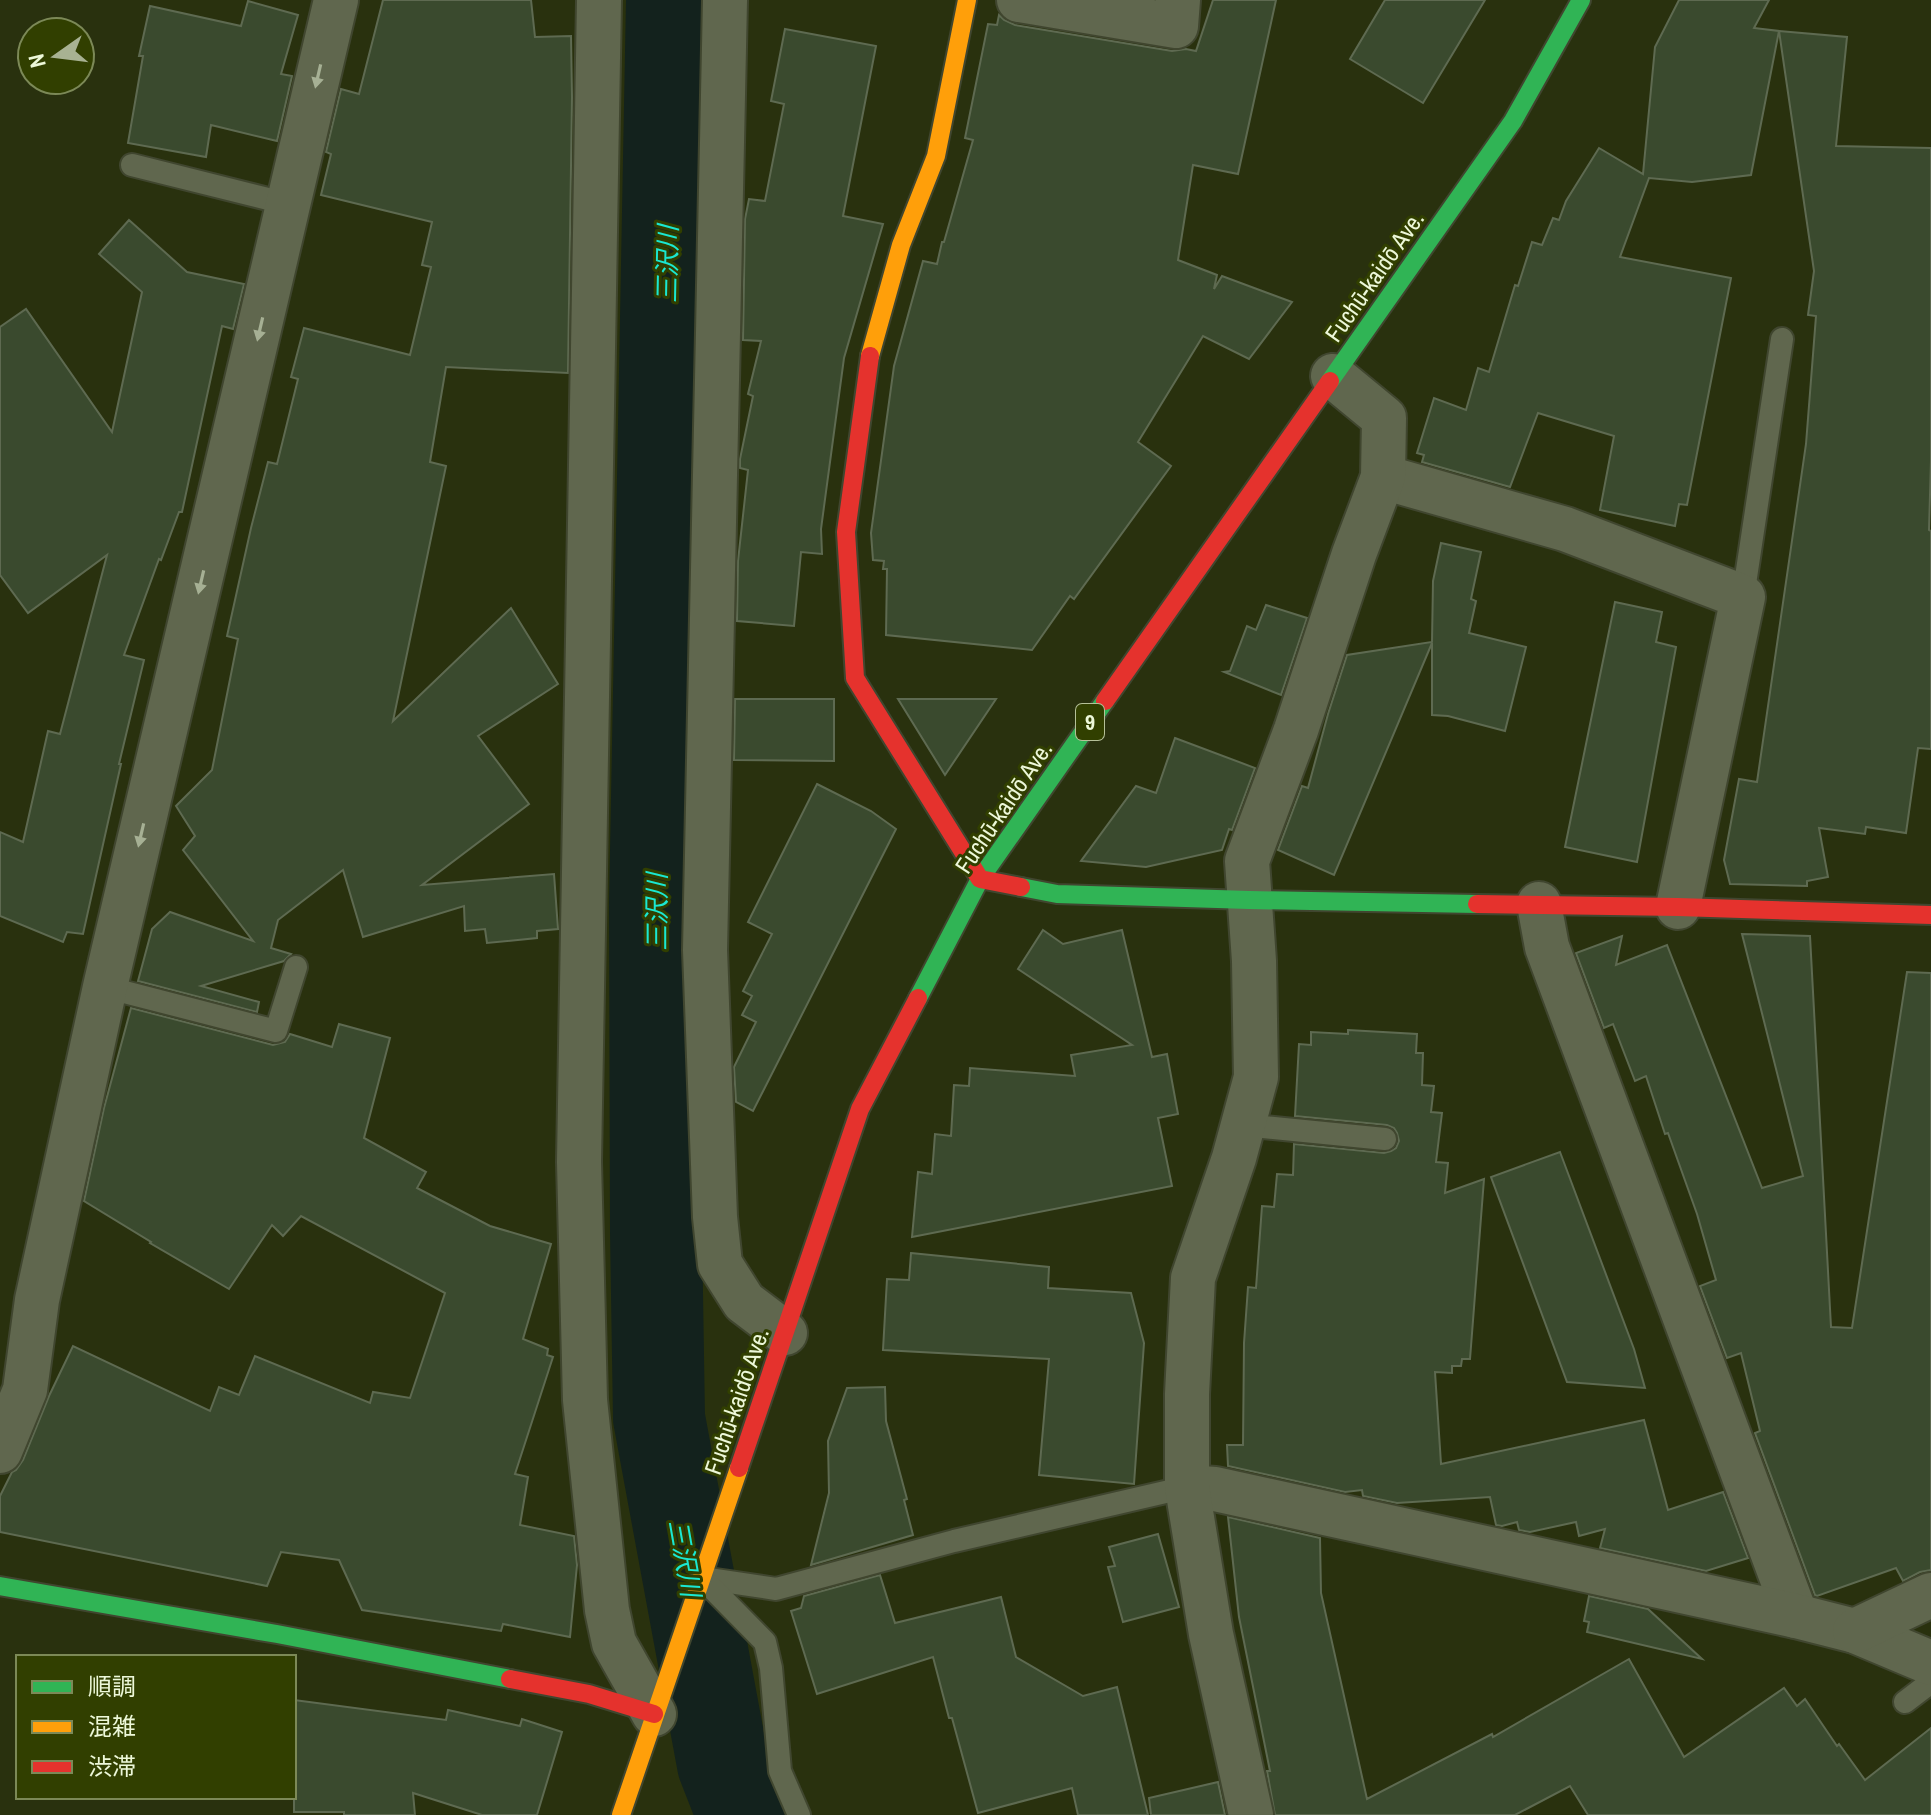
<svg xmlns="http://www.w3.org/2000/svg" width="1931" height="1815" font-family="'Archivo Narrow','Noto Sans JP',sans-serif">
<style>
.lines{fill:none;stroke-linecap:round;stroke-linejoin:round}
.river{stroke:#13221d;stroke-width:92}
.building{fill:#3a4a2e;stroke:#5e6a51;stroke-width:2}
.lane-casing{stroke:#40462f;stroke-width:26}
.street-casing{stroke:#40462f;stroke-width:48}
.fast-casing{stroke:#40462f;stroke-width:22}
.slow-casing{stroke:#40462f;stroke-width:22}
.jam-casing{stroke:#40462f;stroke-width:22}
.lane{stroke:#60674e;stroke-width:22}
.street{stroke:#60674e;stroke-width:44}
.fast{stroke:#30b455;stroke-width:18}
.slow{stroke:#ff9f0a;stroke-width:18}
.jam{stroke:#e5322d;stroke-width:18}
.oneway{fill:#a6b094}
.labels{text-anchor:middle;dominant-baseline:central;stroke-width:6;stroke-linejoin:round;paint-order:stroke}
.shield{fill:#313f00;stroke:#b5c098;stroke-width:2}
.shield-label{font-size:22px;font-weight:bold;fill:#edf8d9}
.street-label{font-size:24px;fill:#edf8d9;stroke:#313f00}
.water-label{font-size:26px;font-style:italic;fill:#1ae8d2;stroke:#313f00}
</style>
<rect width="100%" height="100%" fill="#29310e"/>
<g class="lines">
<path class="river" d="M672,0L655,905L656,1231L659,1418L723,1764L743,1815"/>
</g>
<g class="building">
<path d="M383,0H531L535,37L571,36L572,97L568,373L446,367L430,462L446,466L393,721L511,608L558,684L478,736L529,804L422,885L554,874L558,929L537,931V938L487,943L485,929L465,931L464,906L363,937L343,870L278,920L271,948L291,954L284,961L201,986L259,1002L257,1012L138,981L152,929L170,912L253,941L183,850L195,836L176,806L212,770L238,639L227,636L251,528L268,462L277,464L298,379L291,377L304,328L410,355L431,267L422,265L432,222L321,195L331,154L326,152L341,89L359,94Z"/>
<path d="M1213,0H1276L1238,174L1193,165L1178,260L1217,275L1214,289L1222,276L1292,302L1249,359L1203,336L1138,442L1171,466L1074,599L1070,596L1032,650L886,635L887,569H883L884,561L873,560L871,533L894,366L923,261L937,264L942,242H944L973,140L965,138L988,24L997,25L999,15L1004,20L1015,25L1172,51L1186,49L1196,51Z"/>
<path d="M1385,0H1485L1423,103L1350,59Z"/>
<path d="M1679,0H1769L1754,28L1779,31L1751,175L1692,182L1649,178L1620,257L1731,278L1687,505L1679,504L1675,526L1600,510L1614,436L1538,413L1510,487L1422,462L1424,455L1417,453L1434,398L1466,410L1478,368L1489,372L1515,285L1518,286L1532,242L1542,245L1553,218L1559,220L1566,201L1599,148L1643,174L1655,47Z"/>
<path d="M248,1L298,15L281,74L292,76L277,141L211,125L206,157L128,143L143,56H139L150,6L241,26Z"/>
<path d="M785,29L876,46L843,216L883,224L844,358L821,529L822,554L801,552L794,626L737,621L738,561L748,470L740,468V459L753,396L748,394L761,341L743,340L745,219L749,199L765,201L784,104L771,101Z"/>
<path d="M1779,31L1847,37L1836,146L1931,148V460L1929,530L1931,531V749L1918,748L1906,833L1866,827L1865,834L1819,828L1828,877L1807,881V886L1730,884L1724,860L1739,779L1757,782L1806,444L1816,316L1808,315L1814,271Z"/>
<path d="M129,220L187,272L244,284L233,329L222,326L182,512H179L161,560L159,559L124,655L144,660L119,764H121L83,934L67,932L63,942L0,916V832L23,842L48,731L60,734L107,555L28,613L0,575V327L26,309L112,432L142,292L99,254Z"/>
<path d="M1441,543L1481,552L1471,599L1476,601L1469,633L1526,647L1505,731L1448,716L1432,715V643L1334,875L1278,850L1302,786L1308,788L1328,714L1347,655L1432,642L1433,581Z"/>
<path d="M1615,602L1662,612L1656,642L1676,647L1637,862L1565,847Z"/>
<path d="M1266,605L1307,618L1281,695L1224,672L1230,671L1247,626L1256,630Z"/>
<path d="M735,699H834V761L734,760Z"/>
<path d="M898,699H996L945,775Z"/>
<path d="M1175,738L1255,768L1232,830L1229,829L1222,850L1146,867L1081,861L1136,786L1156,793Z"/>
<path d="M817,784L871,811L896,829L753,1111L736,1102L734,1067L756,1022L742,1015L752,996L743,991L772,934L748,922Z"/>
<path d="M1043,930L1063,944L1122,930L1152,1057L1167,1054L1178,1114L1158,1118L1172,1186L912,1237L918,1172L932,1174L935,1134L951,1136L954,1085L969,1086L970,1068L1075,1076L1071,1055L1132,1045L1018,969Z"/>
<path d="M1742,934L1810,936L1831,1327L1852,1328L1907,972L1931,973V1570L1920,1572L1903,1581L1896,1568L1817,1596L1815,1595L1755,1433L1760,1431L1741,1353L1727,1358L1700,1286L1716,1280L1697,1214L1668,1133L1665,1134L1646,1076L1635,1081L1613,1024L1604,1028L1576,953L1622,936L1616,965L1667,945L1762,1188L1803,1176Z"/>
<path d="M131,1008L273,1045L285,1042L290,1034L332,1047L339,1024L390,1038L364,1138L426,1172L417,1188L490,1226L551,1244L523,1339L548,1349L547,1355L553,1357L515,1474L528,1477L520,1525L574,1536L577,1565L570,1637L503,1624L501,1631L362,1610L339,1560L281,1552L267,1586L0,1532V1496L12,1472L16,1470L23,1460L49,1396L73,1346L210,1411L219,1387L239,1395L255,1356L370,1403L373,1392L410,1398L445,1293L301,1216L283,1236L272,1225L229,1289L150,1243L151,1242L84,1201L104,1108Z"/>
<path d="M1348,1030L1417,1034L1416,1053H1423L1422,1085L1434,1086L1431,1112L1442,1113L1436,1162L1448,1163L1445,1193L1484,1179L1470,1359H1462L1461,1366H1452V1373L1435,1372L1441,1464L1644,1420L1668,1510L1723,1492L1748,1558L1706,1571L1600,1548L1605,1529L1579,1536L1576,1522L1530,1532L1519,1530L1517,1522L1502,1526L1496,1525L1490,1497L1397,1503L1363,1496L1362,1490L1345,1492L1228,1466L1227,1445H1243L1244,1343L1248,1287L1256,1288L1262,1206L1274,1207L1277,1174L1293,1175L1294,1144L1384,1153L1391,1151L1396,1148L1399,1141L1397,1133L1394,1128L1387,1125L1295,1116L1299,1044L1311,1045V1032L1348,1034Z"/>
<path d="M1560,1152L1634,1349L1645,1388L1567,1382L1491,1177Z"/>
<path d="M911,1253L1049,1267L1048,1288L1131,1293L1144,1343L1134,1484L1039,1475L1049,1359L883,1350L887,1279L909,1280Z"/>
<path d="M885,1387L886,1421L907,1499L904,1500L913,1535L811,1565L829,1493L828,1441L847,1388Z"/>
<path d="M1228,1517L1320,1538L1321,1593L1367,1799L1492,1734L1493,1737L1629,1659L1684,1757L1784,1688L1797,1706L1805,1699L1837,1746L1839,1744L1865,1780L1931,1728V1815H1588L1570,1786L1515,1815H1275L1267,1771H1270L1239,1617Z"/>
<path d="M1158,1534L1179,1607L1123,1622L1108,1567L1115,1566L1109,1547Z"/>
<path d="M880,1575L895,1623L1001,1597L1016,1657L1083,1696L1117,1687L1148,1815H1078L1072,1788L978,1813L952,1718H949L933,1657L817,1694L791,1611L801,1608L804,1596Z"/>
<path d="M1589,1596L1648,1609L1702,1659L1587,1632L1589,1622L1584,1621Z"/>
<path d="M294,1700L446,1720L448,1710L520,1726L522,1719L562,1732L537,1815H482L413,1793L415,1815H344V1812H294Z"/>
<path d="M1218,1782L1225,1815H1151L1149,1798Z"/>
</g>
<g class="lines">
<g class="lane-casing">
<g id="lane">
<path d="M132,165L288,204"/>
<path d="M1743,597L1782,339"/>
<path d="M105,987L276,1031L296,967"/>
<path d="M1243,1125L1385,1139"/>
<path d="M702,1578L776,1589L954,1541L1187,1487"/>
<path d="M702,1578L765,1642L771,1668L780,1771L799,1815"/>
<path d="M1905,1702L1931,1682"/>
</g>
</g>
<g class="street-casing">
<g id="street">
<path d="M599,0L579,1162L585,1400L607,1610L614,1643L654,1714"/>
<path d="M725,0L705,950L715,1217L720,1264L744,1302L785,1333"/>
<path d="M1019,0L1176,26L1178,0"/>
<path d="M1383,477L1565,529L1743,597L1678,907"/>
<path d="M1539,904L1547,947L1796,1616"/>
<path d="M0,1451L25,1390L37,1300L105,987L336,0"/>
<path d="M1187,1487L1215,1489L1796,1616L1855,1631L1931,1663"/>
<path d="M1855,1631L1931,1595"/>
<path d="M1251,1815L1211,1634L1187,1487V1394L1193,1278L1234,1158L1256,1077L1254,961L1247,861L1296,730L1354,554L1383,477L1384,418L1333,376"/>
</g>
</g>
<g class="fast-casing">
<g id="fast">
<path d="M1330,381L1513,121L1581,0"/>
<path d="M1021,887L1057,894L1249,900L1477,904"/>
<path d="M918,998L980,879L1105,701"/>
<path d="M0,1586L277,1634L510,1679"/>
</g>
</g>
<g class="slow-casing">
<g id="slow">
<path d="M870,356L901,245L936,156L967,0"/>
<path d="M621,1815L739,1468"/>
</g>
</g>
<g class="jam-casing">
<g id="jam">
<path d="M870,356L846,532L855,678L980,879L1021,887"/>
<path d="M1105,701L1330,381"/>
<path d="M1477,904L1678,907L1931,915"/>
<path d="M739,1468L860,1109L918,998"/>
<path d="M510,1679L589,1694L654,1714"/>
</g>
</g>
<use href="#lane" class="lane"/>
<use href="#street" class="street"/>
<use href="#fast" class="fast"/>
<use href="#slow" class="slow"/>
<use href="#jam" class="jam"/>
</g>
<defs><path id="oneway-solid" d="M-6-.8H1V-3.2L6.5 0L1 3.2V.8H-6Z" transform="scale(2)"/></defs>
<g class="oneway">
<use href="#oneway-solid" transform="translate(318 76) rotate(103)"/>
<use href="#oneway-solid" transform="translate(260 329) rotate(103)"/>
<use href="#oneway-solid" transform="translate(201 582) rotate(103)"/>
<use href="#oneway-solid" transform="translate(141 835) rotate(103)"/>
</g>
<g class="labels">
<rect class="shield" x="1076" y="704" width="28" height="36" rx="6"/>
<g class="shield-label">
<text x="1090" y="722">9</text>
</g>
<g class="street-label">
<text transform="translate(1374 276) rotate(-55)">Fuchū-kaidō Ave.</text>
<text transform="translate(1003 807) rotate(-56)">Fuchū-kaidō Ave.</text>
<text transform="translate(736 1401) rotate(-71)">Fuchū-kaidō Ave.</text>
</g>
<g class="water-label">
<text transform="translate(667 264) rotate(-89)">三沢川</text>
<text transform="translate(656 912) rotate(-90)">三沢川</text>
<text transform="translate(685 1558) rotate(80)">三沢川</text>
</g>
</g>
<rect x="16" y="1655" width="280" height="144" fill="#313f00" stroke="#7c8957" stroke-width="2"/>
<rect x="32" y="1681" width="40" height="12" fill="#30b455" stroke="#7c8957" stroke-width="2"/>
<text x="88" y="1695" font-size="24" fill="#edf8d9">順調</text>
<rect x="32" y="1721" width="40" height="12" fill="#ff9f0a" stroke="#7c8957" stroke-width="2"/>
<text x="88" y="1735" font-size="24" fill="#edf8d9">混雑</text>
<rect x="32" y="1761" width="40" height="12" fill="#e5322d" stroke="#7c8957" stroke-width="2"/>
<text x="88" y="1775" font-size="24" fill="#edf8d9">渋滞</text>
<g transform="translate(56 56) rotate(256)"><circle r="38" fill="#313f00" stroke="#7c8957" stroke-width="2"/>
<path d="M0-6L14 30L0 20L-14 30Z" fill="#a8b292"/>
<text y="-12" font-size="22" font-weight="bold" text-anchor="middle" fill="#edf8d9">N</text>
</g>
</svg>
